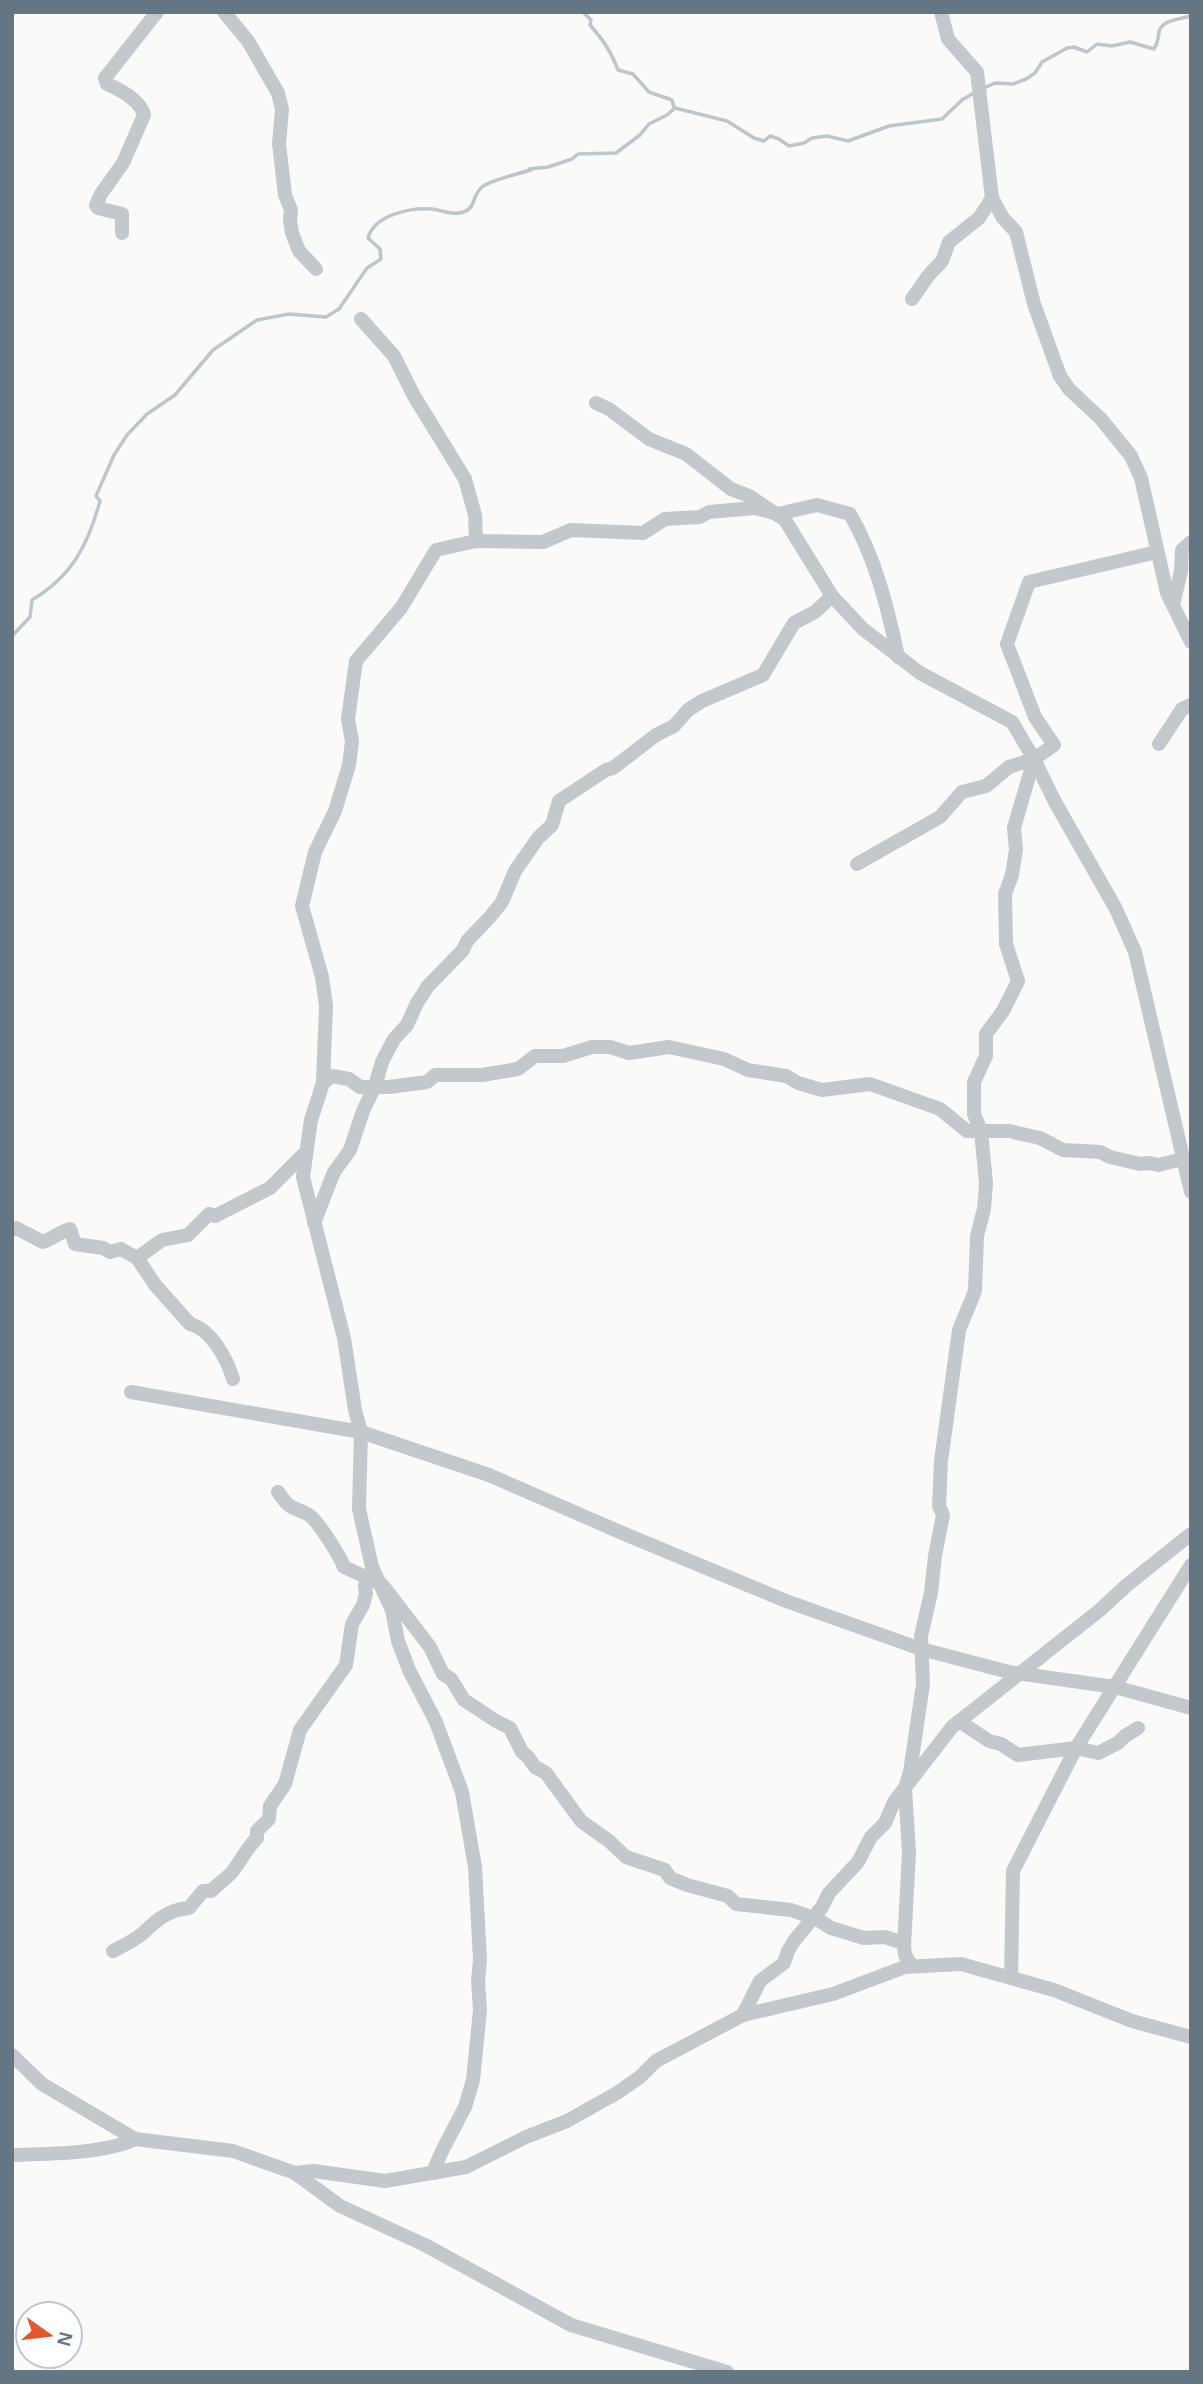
<svg xmlns="http://www.w3.org/2000/svg" width="1203" height="2384" font-family="Helvetica,sans-serif">
<style>
.lines{fill:none;stroke-linecap:round;stroke-linejoin:round}
.stream{stroke:#bbc7cb;stroke-width:3.5}
.minor{stroke:#c3c8cc;stroke-width:14}
</style>
<rect width="100%" height="100%" fill="#fafaf8"/>
<g class="lines">
<g class="stream">
<path d="M583,12L591,20L590,25C603,40 611,51 618,70L633,74L649,92L672,100L674,108"/>
<path d="M984,88L995,83L1013,84L1026,79L1035,73L1042,62L1067,48L1074,47L1087,52L1097,44L1112,46L1130,42L1154,49C1158,43 1158,39 1159,32C1161,20 1181,19 1191,16"/>
<path d="M675,108L727,121L754,138L764,141L770,136L779,139L789,146L804,143L812,138L827,136L848,141L889,126L942,119L962,100L974,93"/>
<path d="M12,636L30,617L32,600C72,576 88,545 100,501L96,496L114,455L127,435L147,414L175,395L213,350L257,320L289,314L326,317L339,309L367,268L381,259L380,249L368,238C374,215 411,207 432,209C442,210 449,215 459,213C478,210 470,197 482,187C492,179 520,174 533,169H529L548,167L572,159L578,154L616,153L640,135L649,124L667,115L675,108"/>
</g>
<g class="minor">
<path d="M224,12L248,41L278,93L282,109L279,144L285,195L291,210L290,220L292,233L299,251L316,269"/>
<path d="M941,12L948,39L977,72L992,198L1003,218L1016,232L1034,304L1060,376L1069,389L1101,419L1131,456L1141,478L1167,593L1191,642"/>
<path d="M122,233V214L98,208L96,205L101,194L123,163L144,115C140,100 121,90 107,84L105,78L157,12"/>
<path d="M912,299L928,276L942,261L949,242L979,218L992,198"/>
<path d="M361,319L394,356L414,396L465,479L475,515L476,541"/>
<path d="M596,403L609,409L649,439L686,454L731,489L749,496L785,520L832,596L863,629L920,673L1012,722L1034,759L1054,745L1035,717L1007,644L1029,582L1157,552"/>
<path d="M1173,605L1181,571L1182,550L1191,542"/>
<path d="M1159,744L1182,709L1191,705"/>
<path d="M857,864L940,817L962,792L986,786L1009,767L1034,759"/>
<path d="M323,1083L332,1076L349,1079L360,1087H389L427,1082L435,1075H482L518,1069L535,1056H563L592,1047H610L629,1053L669,1047L724,1059L748,1070L786,1076L798,1083L822,1090L870,1084L940,1109L967,1131H1009L1040,1138L1063,1150L1100,1152L1110,1157L1140,1164L1150,1163L1158,1165L1183,1159L1188,1163"/>
<path d="M314,1223L334,1172L350,1150L363,1111L375,1086L382,1062L394,1039L407,1025L417,1003L428,986L463,950L467,941L490,917L502,902L515,871L538,838L552,825L559,801L606,770L613,768L656,735L674,726L688,710L702,701L763,675L794,623L815,612L832,596"/>
<path d="M12,1230L16,1228L43,1242C54,1238 59,1232 70,1229L75,1244L103,1248L110,1252L121,1249L137,1258L162,1240L188,1235L209,1214L215,1216L270,1188L305,1153"/>
<path d="M137,1258L156,1286L190,1324C211,1329 227,1359 233,1379"/>
<path d="M131,1392L361,1432L489,1475L627,1535L786,1601L921,1649L1009,1672L1115,1687L1191,1708"/>
<path d="M278,1492C292,1512 291,1505 309,1515C318,1521 340,1556 344,1567L366,1577L367,1580L379,1582L384,1587L430,1647L443,1674L451,1679L464,1700L496,1721L510,1728L522,1752L528,1757L535,1767L546,1773L581,1821L609,1841L626,1857L665,1870L670,1878L687,1885L728,1896L736,1904L791,1910L817,1919L831,1928L864,1938L885,1937L904,1943"/>
<path d="M959,1721L989,1741L1001,1744L1018,1755L1076,1748L1098,1753L1118,1743L1125,1736L1138,1728"/>
<path d="M113,1951C123,1946 133,1941 142,1934C157,1920 167,1910 189,1908L203,1891H211C218,1884 227,1878 233,1871C241,1860 247,1848 257,1838V1831L269,1819L270,1806L285,1784L300,1730L346,1665L352,1624L363,1605L366,1594L365,1586L367,1580"/>
<path d="M912,1966L905,1955L904,1946L909,1853L905,1788L910,1772L923,1684L921,1636L931,1593L935,1556L943,1515L939,1506L941,1461L959,1330L975,1291L977,1236L984,1209L986,1183L981,1131L974,1114V1082L986,1056V1034L1003,1011L1018,981L1006,944L1005,894L1012,875L1016,850L1014,828L1034,759L1055,802L1116,909L1135,952L1191,1192"/>
<path d="M1011,1978L1013,1871L1076,1748L1191,1565"/>
<path d="M743,2015L760,1981L784,1963L788,1951L794,1941L822,1907L829,1893L858,1862L871,1837L885,1823L894,1802L952,1727L1100,1610L1127,1585L1191,1534"/>
<path d="M12,2055L42,2084L135,2139L233,2151L295,2173L340,2206L425,2245L571,2325L727,2372"/>
<path d="M12,2155C46,2154 105,2154 135,2139"/>
<path d="M295,2173L314,2171L385,2181L466,2167L526,2137L567,2121L617,2093L640,2077L656,2061L743,2015L833,1994L905,1967L961,1964L1054,1990L1132,2021L1191,2037"/>
<path d="M435,2173V2167L442,2151L465,2107L473,2080L480,2010L478,1981L480,1960L475,1867L462,1792L436,1722L409,1670L398,1641L392,1610L372,1567L359,1509L361,1432L355,1410L344,1338L303,1177L311,1120L323,1083L326,1006L322,977L302,906L315,852L335,811L349,765L352,741L348,719L356,661L401,608L436,550L476,541L543,542L571,530L643,533L665,519L700,517L709,512L755,508L778,514L817,505L850,514C875,557 888,608 898,657"/>
</g>
</g>
<rect width="1203" height="2384" fill="none" stroke="#657683" stroke-width="28"/>
<g transform="translate(49 2335) rotate(104)"><circle r="33" fill="#ffffff" stroke="#c1c8cd" stroke-width="2"/>
<path d="M0-5L12 26L0 18L-12 26Z" fill="#e4572e"/>
<text y="-10" font-size="19" font-weight="bold" text-anchor="middle" fill="#657683">N</text>
</g>
</svg>
